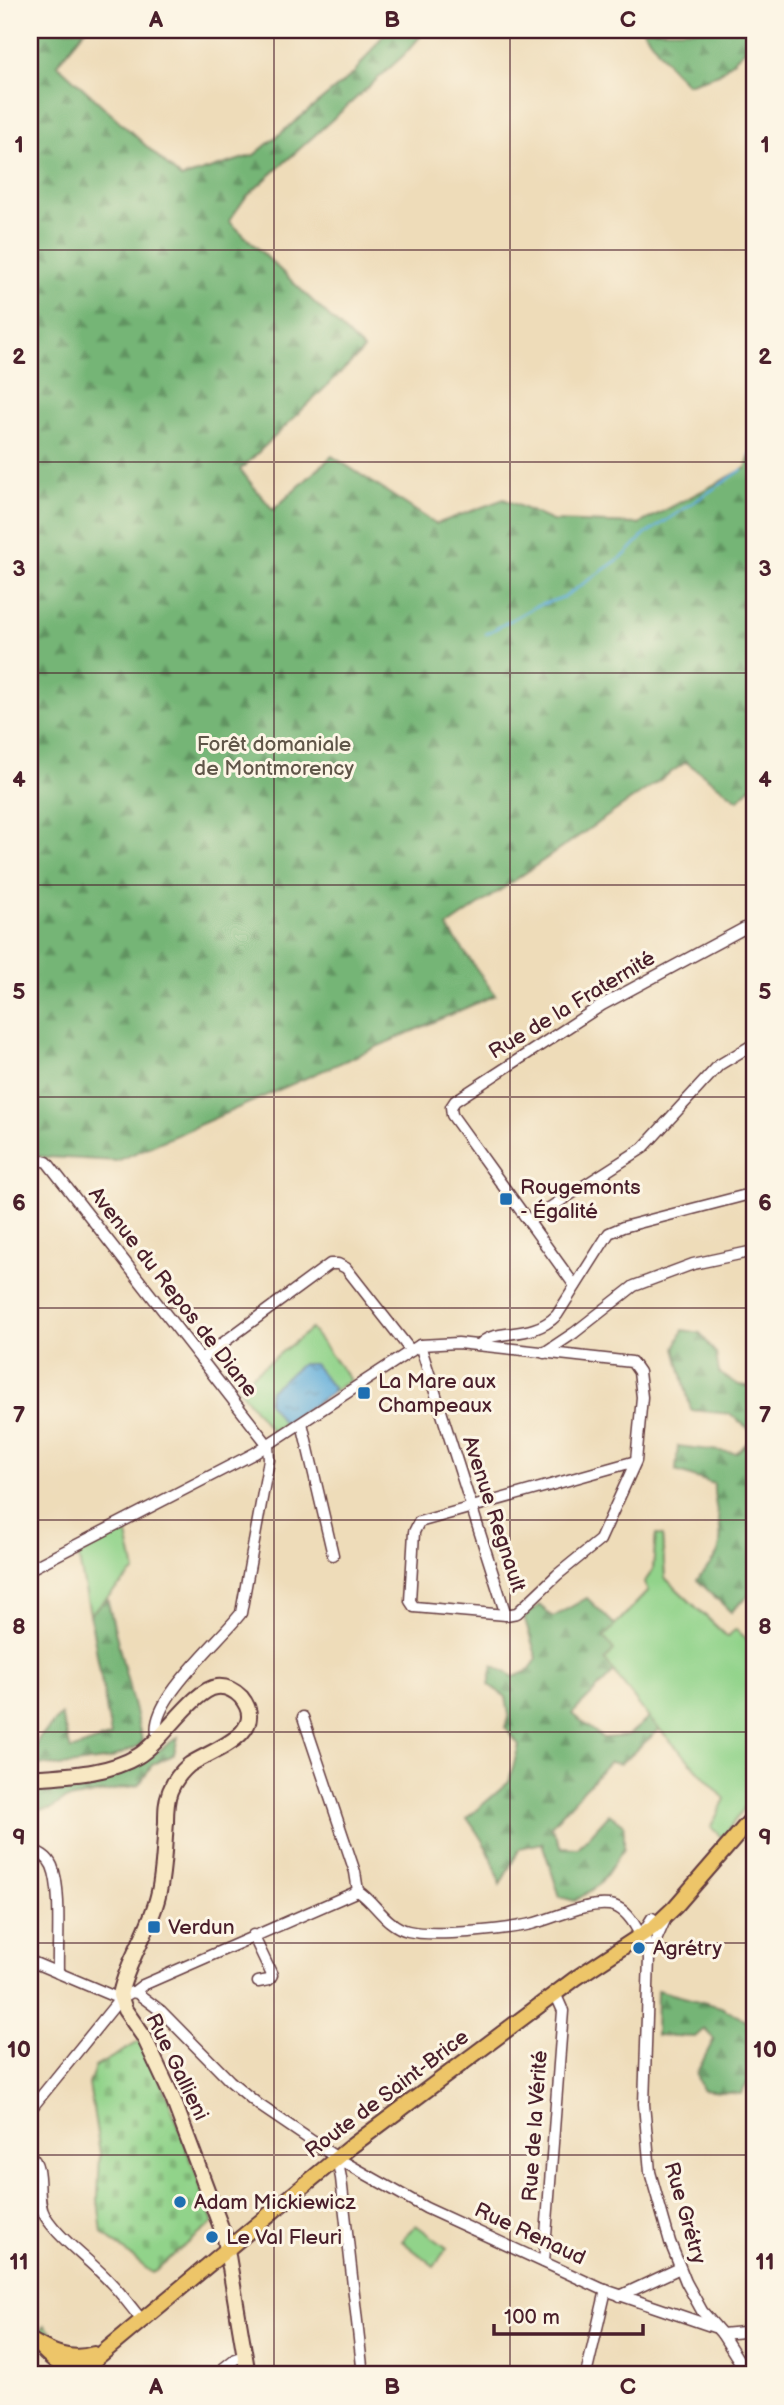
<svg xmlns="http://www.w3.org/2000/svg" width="784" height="2405" font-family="'Balsamiq Sans',sans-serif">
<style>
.grass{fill:url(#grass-dots);stroke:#6e795a;stroke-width:2}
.forest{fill:url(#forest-firs);stroke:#5f6a50;stroke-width:2;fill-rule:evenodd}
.cemetery{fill:url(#cemetery-stones);stroke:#6e795a;stroke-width:2}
.green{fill:#91d38a;stroke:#6e795a;stroke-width:2}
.water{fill:url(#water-ripples);stroke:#566682;stroke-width:2}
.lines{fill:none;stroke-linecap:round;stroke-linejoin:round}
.stream{stroke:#61adda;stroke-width:2.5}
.minor-casing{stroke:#633b40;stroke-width:13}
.secondary-casing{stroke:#633b40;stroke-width:18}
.primary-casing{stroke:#633b40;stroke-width:18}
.minor{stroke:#fff;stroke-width:10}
.secondary{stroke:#f8e8c3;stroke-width:14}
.primary{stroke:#edc569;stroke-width:14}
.grid{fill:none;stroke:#4a1f2b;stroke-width:2;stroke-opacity:0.55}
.poi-dot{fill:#1f6fb2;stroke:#fcf5e5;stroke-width:2.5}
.labels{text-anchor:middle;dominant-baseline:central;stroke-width:6;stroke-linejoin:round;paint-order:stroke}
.park-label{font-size:21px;fill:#5f5548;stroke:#fcf5e5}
.street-label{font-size:21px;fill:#4a1f2b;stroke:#fcf5e5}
.poi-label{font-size:21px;fill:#4a1f2b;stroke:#fcf5e5;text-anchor:start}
.neatline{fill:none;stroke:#4a1f2b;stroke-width:2.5}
.grid-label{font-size:23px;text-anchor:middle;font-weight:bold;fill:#4a1f2b}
</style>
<defs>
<pattern id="grass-dots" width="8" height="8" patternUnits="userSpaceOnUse" patternTransform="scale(1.75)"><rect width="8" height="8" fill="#91d38a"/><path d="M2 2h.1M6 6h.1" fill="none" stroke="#7fb577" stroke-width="1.8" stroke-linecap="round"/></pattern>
<pattern id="forest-firs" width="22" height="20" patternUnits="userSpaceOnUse" patternTransform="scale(1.75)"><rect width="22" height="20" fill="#74b576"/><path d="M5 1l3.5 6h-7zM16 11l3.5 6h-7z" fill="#619361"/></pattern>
<pattern id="cemetery-stones" width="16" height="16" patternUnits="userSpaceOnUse" patternTransform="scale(1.75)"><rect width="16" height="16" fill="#91d38a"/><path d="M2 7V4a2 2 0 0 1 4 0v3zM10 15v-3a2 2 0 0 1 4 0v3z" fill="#7fb577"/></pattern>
<pattern id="water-ripples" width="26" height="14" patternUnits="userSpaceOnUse" patternTransform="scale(1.75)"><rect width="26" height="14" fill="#61adda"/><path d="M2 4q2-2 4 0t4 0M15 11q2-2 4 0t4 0" fill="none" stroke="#528cb1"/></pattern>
</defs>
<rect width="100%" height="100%" fill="#fcf5e5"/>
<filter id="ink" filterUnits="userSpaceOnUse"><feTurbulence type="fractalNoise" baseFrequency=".0143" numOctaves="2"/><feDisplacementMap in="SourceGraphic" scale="14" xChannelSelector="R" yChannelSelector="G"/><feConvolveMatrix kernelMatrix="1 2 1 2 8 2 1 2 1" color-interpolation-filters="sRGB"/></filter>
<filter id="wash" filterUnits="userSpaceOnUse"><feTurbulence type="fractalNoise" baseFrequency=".00686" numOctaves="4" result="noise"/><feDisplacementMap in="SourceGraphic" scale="28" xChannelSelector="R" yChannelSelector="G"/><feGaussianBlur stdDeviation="1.57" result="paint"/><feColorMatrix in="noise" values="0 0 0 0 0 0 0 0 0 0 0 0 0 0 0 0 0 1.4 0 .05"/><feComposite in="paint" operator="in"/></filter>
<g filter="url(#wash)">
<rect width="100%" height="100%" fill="#eedcb9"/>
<path class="grass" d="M45,2326L62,2344L60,2349L34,2336Z"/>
<g class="forest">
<path d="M30,30H85L57,64L181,178L254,155L353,74L387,30H426L404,55L246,197L229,221L364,350L240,470L273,510L332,456L436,524L504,499L552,521L639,524L746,468L754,443V591L740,605L754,622V784L738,800L686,762L447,927L495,995L117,1161L30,1156Z"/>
<path d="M643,30H754V41L719,74L687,84L673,70Z"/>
<path d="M683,1330L700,1333L716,1354L719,1373L739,1385L754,1387V1433L730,1414L691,1410L675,1348Z"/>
<path d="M754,1437V1590L731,1612L697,1580C703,1572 714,1562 718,1552C726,1531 712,1505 714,1484L676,1471L678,1446L736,1453Z"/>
<path d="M656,1535L662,1536L665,1578L728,1637L660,1729L620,1764L609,1762L551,1826L561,1847L578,1848L609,1814L624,1825V1849L600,1884L575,1901L560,1897L542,1843L520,1848L500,1885C494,1858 483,1840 467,1818L509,1782L519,1745L505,1727L509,1715L506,1697L489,1685L493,1665L514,1677L530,1670L537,1658L524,1618L539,1605L553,1617L587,1598L615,1625L648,1591L644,1583L653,1570ZM614,1672L649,1718L627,1736L603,1738L572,1714Z"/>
<path d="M107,1598L143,1744L110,1759L62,1766L30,1764L39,1738L61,1715L71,1750L111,1736L90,1614Z"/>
<path d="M178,1737L174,1754L152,1765L139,1785L64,1800L51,1809L30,1811V1788L93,1780L129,1771Z"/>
<path d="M657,1990L721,2007L754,2025V2072L741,2094L702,2090L696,2074L714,2039L704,2029L695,2037L656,2035Z"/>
</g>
<path class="cemetery" d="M141,2041L168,2098L214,2222L152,2273L102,2233L98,2199L100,2153L89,2084L95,2067Z"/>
<g class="green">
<path d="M311,1329L350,1380L272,1432L237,1387Z"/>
<path d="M126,1530L135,1571L90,1614L78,1555Z"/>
<path d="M656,1535L662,1536L665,1578L727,1637L736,1629L754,1646V1795L722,1838L711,1827L725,1799L649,1718L605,1660L614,1650L604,1637L648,1591L644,1583L653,1570Z"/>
<path d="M416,2225L447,2248L434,2266L402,2241Z"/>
</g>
<path class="water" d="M302,1364H314L333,1388L331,1393L284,1424L268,1402L270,1390Z"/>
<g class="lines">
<g class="stream">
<path d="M750,456L754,450"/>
<path d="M486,634L534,607L564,597L625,555L643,536L742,470"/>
</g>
</g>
</g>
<g filter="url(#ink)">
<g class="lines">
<g class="minor-casing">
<g id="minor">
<path d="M30,1169L39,1160L47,1162L268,1445"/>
<path d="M529,1221L643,1148L719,1065L754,1044"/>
<path d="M575,1286L452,1115L451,1107L455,1101L602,1005L754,923"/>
<path d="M420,1345L506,1615"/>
<path d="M479,1345C496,1326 530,1342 557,1315L609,1233L623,1227L754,1193"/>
<path d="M544,1353L574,1333L634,1286L693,1264L754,1251"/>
<path d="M201,1359L330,1264H338L346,1268L411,1351"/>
<path d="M302,1423L333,1555"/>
<path d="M30,1569L255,1453L420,1345L458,1343L632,1362L639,1372L642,1397L636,1461L600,1540L557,1575L517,1613L506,1615L414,1607L410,1601L414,1532L419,1522L636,1461"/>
<path d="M303,1717L355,1872L358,1891"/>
<path d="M159,1739C141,1707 223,1638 241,1613L269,1460L268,1445"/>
<path d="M30,1851C39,1851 48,1857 52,1866C62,1889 57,1945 58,1973"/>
<path d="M358,1891C376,1903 386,1926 408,1931C434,1937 504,1930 531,1924C556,1918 584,1902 610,1905C623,1907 631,1918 637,1929"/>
<path d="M652,1918L644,1931L649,1958L644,2104L650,2172L670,2242L686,2282L702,2311L722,2334L748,2375"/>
<path d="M253,1935L272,1975L269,1980L258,1982"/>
<path d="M650,1954L665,1920"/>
<path d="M30,1961L120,1999"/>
<path d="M134,1992L143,1985L358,1891"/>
<path d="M30,2110L120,1999L132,1992L137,1993L161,2011L230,2081L259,2105L337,2158L426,2208L602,2289L714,2327"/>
<path d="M30,2155C46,2168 34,2199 45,2216C62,2242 89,2259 110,2282C121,2293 131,2307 141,2319"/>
<path d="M337,2158L341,2178L363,2375"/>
<path d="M544,2262L563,2011L555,1993"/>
<path d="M620,2296L680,2268"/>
<path d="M722,2334L754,2331"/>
<path d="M742,2367L754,2352"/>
<path d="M215,2375L235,2359L244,2356"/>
<path d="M586,2375L606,2290"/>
</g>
</g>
<g class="secondary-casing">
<path id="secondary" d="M30,1778C66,1775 106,1775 138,1756C162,1742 194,1689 217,1687C226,1686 235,1691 241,1697C271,1734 209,1751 189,1765C181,1772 174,1781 170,1791C166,1801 166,1811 166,1822C164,1847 164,1872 158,1896C150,1930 127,1961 120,1995L125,2010L144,2037L173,2099L225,2238L248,2375"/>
</g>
<g class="primary-casing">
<g id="primary">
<path d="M30,2340C50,2352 70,2362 94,2354"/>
<path d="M38,2345C57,2363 67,2377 93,2361L349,2148L576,1978L655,1926L675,1907L754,1816"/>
</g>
</g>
<use href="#minor" class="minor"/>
<use href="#secondary" class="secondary"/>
<use href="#primary" class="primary"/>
</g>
</g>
<path class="grid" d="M274,30V2375M510,30V2375M30,250H754M30,462H754M30,673H754M30,885H754M30,1097H754M30,1308H754M30,1520H754M30,1732H754M30,1943H754M30,2155H754"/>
<g class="poi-dot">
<rect x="499" y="1192" width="14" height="14" rx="3.5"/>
<rect x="357" y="1386" width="14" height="14" rx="3.5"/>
<rect x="147" y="1920" width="14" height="14" rx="3.5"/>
<circle cx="639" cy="1948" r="7"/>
<circle cx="180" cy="2202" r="7"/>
<circle cx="212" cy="2237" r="7"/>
</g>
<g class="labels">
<g class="park-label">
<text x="274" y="744">Forêt domaniale<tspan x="274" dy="24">de Montmorency</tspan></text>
</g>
<g class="street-label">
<text transform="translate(572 1005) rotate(-31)">Rue de la Fraternité</text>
<text transform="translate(173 1292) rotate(52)">Avenue du Repos de Diane</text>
<text transform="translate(494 1514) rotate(72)">Avenue Regnault</text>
<text transform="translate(177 2067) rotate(64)">Rue Gallieni</text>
<text transform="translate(387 2094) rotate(-37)">Route de Saint-Brice</text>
<text transform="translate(535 2126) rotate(-86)">Rue de la Vérité</text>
<text transform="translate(685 2213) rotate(74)">Rue Grétry</text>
<text transform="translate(530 2234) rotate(25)">Rue Renaud</text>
</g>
<g class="poi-label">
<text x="520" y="1187">Rougemonts<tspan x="520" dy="24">- Égalité</tspan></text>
<text x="378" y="1381">La Mare aux<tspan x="378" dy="24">Champeaux</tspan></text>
<text x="168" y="1927">Verdun</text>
<text x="653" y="1948">Agrétry</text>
<text x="194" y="2202">Adam Mickiewicz</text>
<text x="226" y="2237">Le Val Fleuri</text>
</g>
</g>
<rect width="784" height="2405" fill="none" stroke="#fcf5e5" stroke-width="77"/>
<path d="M494 2324v10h149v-10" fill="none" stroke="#4a1f2b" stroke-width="3.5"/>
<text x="504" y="2324" font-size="21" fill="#4a1f2b" stroke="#fcf5e5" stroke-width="5" paint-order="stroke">100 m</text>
<rect x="38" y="38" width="708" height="2328" class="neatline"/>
<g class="grid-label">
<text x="156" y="27">A</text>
<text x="392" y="27">B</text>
<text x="628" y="27">C</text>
<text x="19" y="152">1</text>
<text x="765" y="152">1</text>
<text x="19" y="364">2</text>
<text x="765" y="364">2</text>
<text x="19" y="576">3</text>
<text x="765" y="576">3</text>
<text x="19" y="787">4</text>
<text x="765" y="787">4</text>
<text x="19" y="999">5</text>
<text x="765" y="999">5</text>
<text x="19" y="1210">6</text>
<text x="765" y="1210">6</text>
<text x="19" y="1422">7</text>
<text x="765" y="1422">7</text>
<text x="19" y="1634">8</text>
<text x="765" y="1634">8</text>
<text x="19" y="1845">9</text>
<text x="765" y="1845">9</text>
<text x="19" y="2057">10</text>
<text x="765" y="2057">10</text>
<text x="19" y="2269">11</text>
<text x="765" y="2269">11</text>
<text x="156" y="2394">A</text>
<text x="392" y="2394">B</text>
<text x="628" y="2394">C</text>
</g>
</svg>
